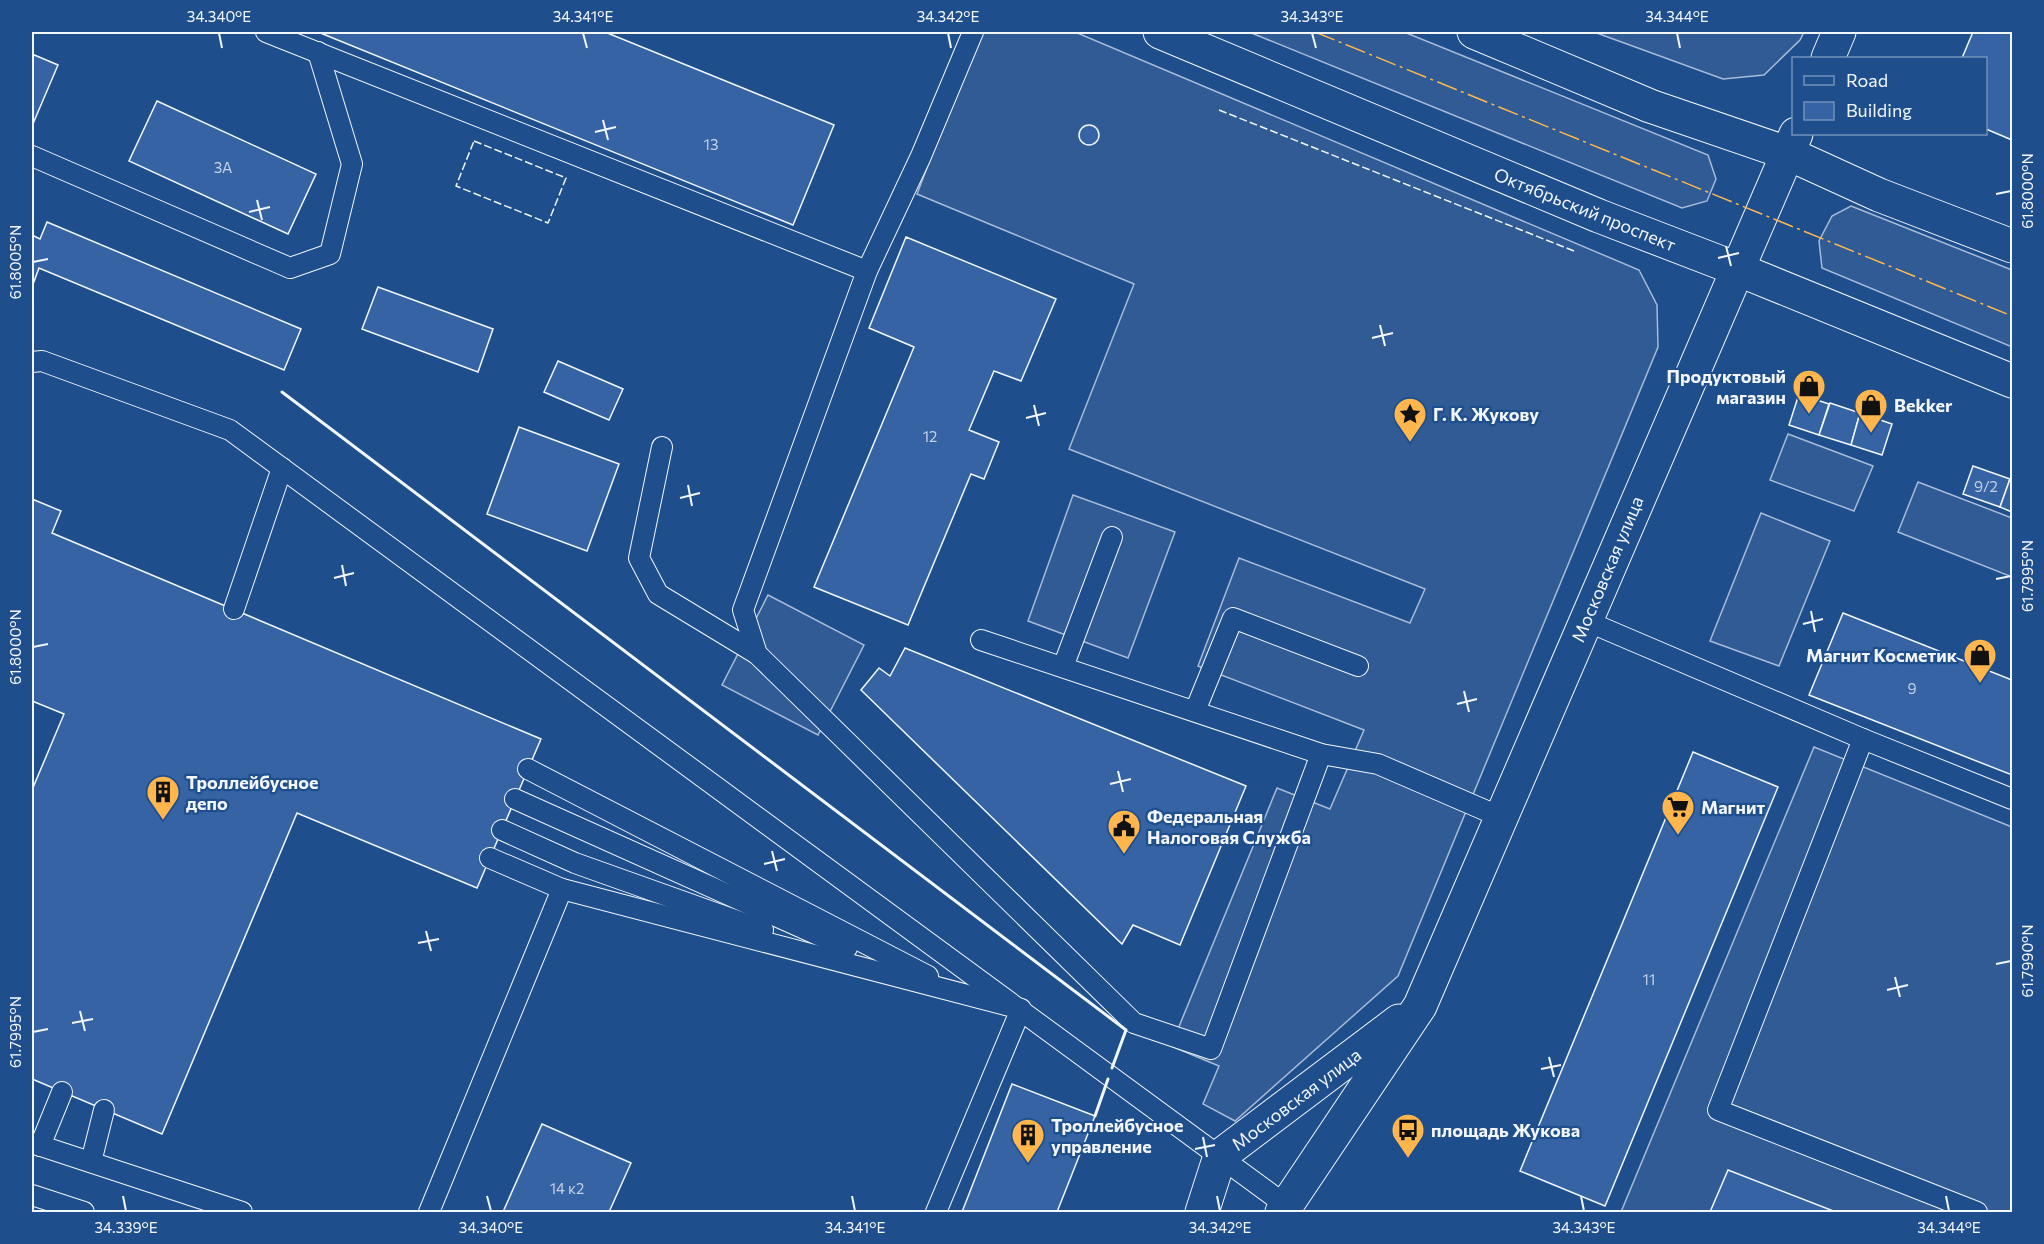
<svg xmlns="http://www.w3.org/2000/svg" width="2044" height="1244" font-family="Commissioner,sans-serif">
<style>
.built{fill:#305b95;stroke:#a8bbd7;stroke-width:1.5}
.building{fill:#3563a3;stroke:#f2f6ff;stroke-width:1.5}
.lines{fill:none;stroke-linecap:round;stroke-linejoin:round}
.lane-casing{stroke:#f2f6ff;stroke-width:22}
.secondary-casing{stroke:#f2f6ff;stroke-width:35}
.lane{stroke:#1f4e8c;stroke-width:20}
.secondary{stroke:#1f4e8c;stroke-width:33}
.fence{stroke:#f2f6ff;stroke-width:1.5;stroke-dasharray:8 3;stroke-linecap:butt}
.wall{stroke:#f2f6ff;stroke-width:3}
.power{stroke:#ffb74d;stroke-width:1.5;stroke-dasharray:21 4.5 3 4.5;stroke-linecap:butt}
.ticks{fill:none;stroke:#f2f6ff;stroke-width:2}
.labels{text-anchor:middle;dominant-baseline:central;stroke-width:4.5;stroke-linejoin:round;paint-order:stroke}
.number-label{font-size:15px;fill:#c3d1e8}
.street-label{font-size:18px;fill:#f2f6ff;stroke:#1f4e8c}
.poi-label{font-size:18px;font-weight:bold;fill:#f2f6ff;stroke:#1f4e8c;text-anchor:start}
.neatline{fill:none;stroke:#f2f6ff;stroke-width:2}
.ticks-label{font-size:15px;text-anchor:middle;fill:#f2f6ff}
</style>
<rect width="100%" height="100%" fill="#1f4e8c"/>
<g class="built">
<path d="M979,32H1075L1639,270L1657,305L1658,347L1398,976L1235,1121L1203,1104L1219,1066L1171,1046L1277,788L1330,809L1364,730L1198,666L1239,558L1410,623L1425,589L1069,449L1134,284L917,194Z"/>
<path d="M1249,32H1404L1708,155L1716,179L1707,201L1682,208Z"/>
<path d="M1594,32H1804L1800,40L1764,75L1723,79Z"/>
<path d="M1851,206L2012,270V347L1822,268L1819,241L1832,216Z"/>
<path d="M1788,434L1873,466L1854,511L1770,480Z"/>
<path d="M1918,482L2012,518V577L1898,532Z"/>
<path d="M1073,495L1175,532L1128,658L1028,621Z"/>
<path d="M1761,513L1830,541L1779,666L1710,641Z"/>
<path d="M768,595L864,645L818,735L722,685Z"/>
<path d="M1814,747L2012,827V1212H1621Z"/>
</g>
<g class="building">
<path d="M318,32H605L834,125L793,225Z"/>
<path d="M1973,32H2012V140L1986,129V58H1962Z"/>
<path d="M32,54L58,65L32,126Z"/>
<path d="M157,101L316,174L288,234L129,161Z"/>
<circle cx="1089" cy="135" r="10"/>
<path d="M47,222L301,329L284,370L39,268L32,287V235L40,239Z"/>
<path d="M906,237L1056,299L1021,381L994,371L969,430L999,442L984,479L971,474L908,625L814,587L914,347L869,328Z"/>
<path d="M378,287L493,329L478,372L362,329Z"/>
<path d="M558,361L623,389L609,420L544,392Z"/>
<path d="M1799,394L1829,404L1819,435L1789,425Z"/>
<path d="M1830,403L1860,413L1851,445L1819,435Z"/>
<path d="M1860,413L1892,424L1882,455L1851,445Z"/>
<path d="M519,427L619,464L587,551L487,514Z"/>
<path d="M1973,466L2010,479L2000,507L1963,494Z"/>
<path d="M2010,479L2012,480V512L2000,507Z"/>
<path d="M32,499L61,511L52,533L541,739L477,888L297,813L162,1134L32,1079V790L64,714L32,701Z"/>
<path d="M1843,613L2012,680V775L1809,695Z"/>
<path d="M905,648L1246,786L1180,945L1133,925L1122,944L861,690L879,668L890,676Z"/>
<path d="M1693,752L1778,787L1605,1206L1520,1171Z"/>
<path d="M1012,1084L1095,1116L1057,1212H962Z"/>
<path d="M542,1124L631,1163L609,1212H503Z"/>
<path d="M1728,1170L1836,1212H1710Z"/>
</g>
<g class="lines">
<g class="lane-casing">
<g id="lane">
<path d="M266,32L867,271"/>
<path d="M973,32L921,156L867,271L743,610L757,654L1134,1023L1211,1049L1321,754"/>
<path d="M32,156L290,268L330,254L352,164L318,52"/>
<path d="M32,362L42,361L230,430L1287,1206"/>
<path d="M662,447L639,558L658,594L757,654"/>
<path d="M234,609L282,468"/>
<path d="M1584,620L1863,739L2012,799"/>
<path d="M981,640L1321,754L1378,764L1503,818"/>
<path d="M1063,667L1112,537"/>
<path d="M1195,711L1233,618L1358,666"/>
<path d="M1863,739L1718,1110L1977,1212"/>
<path d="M528,769L928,976"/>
<path d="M515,799L847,948"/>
<path d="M502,830L575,863L763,930"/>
<path d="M490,858L562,889L1021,1009L936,1212"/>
<path d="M32,1143L242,1212"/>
<path d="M40,1146L62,1092"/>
<path d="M91,1162L104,1110"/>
<path d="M32,1195L84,1212"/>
<path d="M429,1212L562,889"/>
</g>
</g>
<g class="secondary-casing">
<g id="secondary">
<path d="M1160,32L1599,216L1737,269L2012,381"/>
<path d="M1474,32L1650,106L1787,153L1879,195L2012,246"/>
<path d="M1828,58L1839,32"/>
<path d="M1202,1212L1220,1156L1399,1021"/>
<path d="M1282,1212L1420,1006L1796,134"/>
</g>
</g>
<use href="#lane" class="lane"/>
<use href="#secondary" class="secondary"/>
<g class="fence">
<path d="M1219,110L1574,251"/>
<path d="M474,141L566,178L548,223L456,186Z"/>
</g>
<g class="wall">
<path d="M282,392L1126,1030L1112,1068"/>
<path d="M1095,1116L1108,1079"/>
</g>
<path class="power" d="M1315,32L2012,316"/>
</g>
<path class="ticks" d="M219,33L222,48M583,33L587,48M948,33L951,48M1312,33L1316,48M1677,33L1680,48M603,120L608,140M595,132L616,127M1996,194L2011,191M257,200L262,220M249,212L270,207M1726,246L1731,266M1718,258L1739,253M33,262L48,259M1380,325L1385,346M1372,338L1393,333M1034,405L1039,426M1026,418L1046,413M688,485L692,506M680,498L700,493M342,565L346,586M334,578L354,573M1996,579L2011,576M1811,611L1815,632M1803,624L1823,619M33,647L48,644M1464,691L1469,712M1457,704L1477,699M1118,771L1123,792M1110,784L1131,779M772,851L777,871M764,864L785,859M426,931L431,951M418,943L439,939M1996,964L2011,961M1895,977L1900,997M1887,990L1908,985M80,1011L85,1031M72,1023L93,1019M33,1032L48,1029M1549,1057L1554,1077M1541,1069L1561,1065M1203,1137L1207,1157M1195,1149L1215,1145M123,1196L126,1211M487,1196L491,1211M852,1196L855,1211M1217,1196L1220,1211M1581,1196L1584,1211M1946,1196L1949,1211"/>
<defs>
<g id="shop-pin" transform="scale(1.725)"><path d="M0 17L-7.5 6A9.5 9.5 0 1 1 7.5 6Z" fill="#ffb74d" stroke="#1f4e8c"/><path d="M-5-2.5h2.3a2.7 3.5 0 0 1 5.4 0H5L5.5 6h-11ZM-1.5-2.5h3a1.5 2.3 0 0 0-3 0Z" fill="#111"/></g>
<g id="sight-pin" transform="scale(1.725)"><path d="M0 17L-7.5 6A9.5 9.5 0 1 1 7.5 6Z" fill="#ffb74d" stroke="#1f4e8c"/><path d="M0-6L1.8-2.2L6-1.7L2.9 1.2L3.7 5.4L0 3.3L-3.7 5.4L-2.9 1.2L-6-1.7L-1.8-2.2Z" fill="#111"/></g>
<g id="building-pin" transform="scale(1.725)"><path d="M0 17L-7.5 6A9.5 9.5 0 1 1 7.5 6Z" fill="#ffb74d" stroke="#1f4e8c"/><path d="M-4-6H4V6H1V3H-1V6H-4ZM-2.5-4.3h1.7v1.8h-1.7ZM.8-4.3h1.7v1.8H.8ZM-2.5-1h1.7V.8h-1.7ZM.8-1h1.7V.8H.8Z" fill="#111"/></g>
<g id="supermarket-pin" transform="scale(1.725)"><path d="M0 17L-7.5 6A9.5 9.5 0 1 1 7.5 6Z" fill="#ffb74d" stroke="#1f4e8c"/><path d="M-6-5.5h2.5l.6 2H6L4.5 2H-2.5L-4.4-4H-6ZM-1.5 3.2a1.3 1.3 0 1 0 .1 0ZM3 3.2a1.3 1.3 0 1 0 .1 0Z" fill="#111"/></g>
<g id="civic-pin" transform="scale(1.725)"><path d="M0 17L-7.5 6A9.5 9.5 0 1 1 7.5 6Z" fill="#ffb74d" stroke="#1f4e8c"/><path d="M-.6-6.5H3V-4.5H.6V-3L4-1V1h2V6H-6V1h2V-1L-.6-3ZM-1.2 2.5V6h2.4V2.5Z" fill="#111"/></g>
<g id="bus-pin" transform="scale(1.725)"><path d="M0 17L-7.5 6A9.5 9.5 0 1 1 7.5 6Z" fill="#ffb74d" stroke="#1f4e8c"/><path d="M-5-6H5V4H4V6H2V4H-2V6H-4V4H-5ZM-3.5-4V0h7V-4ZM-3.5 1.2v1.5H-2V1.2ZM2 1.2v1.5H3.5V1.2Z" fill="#111"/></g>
</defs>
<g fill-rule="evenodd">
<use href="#shop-pin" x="1809" y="386"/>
<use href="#shop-pin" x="1871" y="405"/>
<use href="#sight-pin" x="1410" y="414"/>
<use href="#shop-pin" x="1980" y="655"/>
<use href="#building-pin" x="163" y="792"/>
<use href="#supermarket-pin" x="1678" y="807"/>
<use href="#civic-pin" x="1124" y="826"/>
<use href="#bus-pin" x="1408" y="1130"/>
<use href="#building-pin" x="1028" y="1135"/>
</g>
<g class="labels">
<g class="number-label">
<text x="711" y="144">13</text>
<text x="223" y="167">3А</text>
<text x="930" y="436">12</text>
<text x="1986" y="486">9/2</text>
<text x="1912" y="688">9</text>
<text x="1649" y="979">11</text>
<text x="567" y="1188">14 к2</text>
</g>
<g class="street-label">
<text transform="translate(1585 209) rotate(22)">Октябрьский проспект</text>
<text transform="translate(1607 569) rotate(-67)">Московская улица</text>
<text transform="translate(1296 1099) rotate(-37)">Московская улица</text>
</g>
<g class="poi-label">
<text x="1786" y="376" text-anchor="end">Продуктовый<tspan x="1786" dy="21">магазин</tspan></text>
<text x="1894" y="405">Bekker</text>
<text x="1433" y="414">Г. К. Жукову</text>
<text x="1957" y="655" text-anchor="end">Магнит Косметик</text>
<text x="186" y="782">Троллейбусное<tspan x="186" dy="21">депо</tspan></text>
<text x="1701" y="807">Магнит</text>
<text x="1147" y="816">Федеральная<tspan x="1147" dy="21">Налоговая Служба</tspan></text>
<text x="1051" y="1125">Троллейбусное<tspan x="1051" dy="21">управление</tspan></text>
<text x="1431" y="1130">площадь Жукова</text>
</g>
</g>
<rect width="2044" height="1244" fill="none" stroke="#1f4e8c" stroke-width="66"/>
<rect x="1792" y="57" width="195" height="78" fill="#1f4e8c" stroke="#7391ba" stroke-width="1.5"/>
<rect x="1804" y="76" width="30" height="9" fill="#1f4e8c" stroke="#7391ba" stroke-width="1.5"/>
<text x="1846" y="87" font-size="18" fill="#f2f6ff">Road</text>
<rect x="1804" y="102" width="30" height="18" fill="#3563a3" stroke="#7391ba" stroke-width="1.5"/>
<text x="1846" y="117" font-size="18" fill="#f2f6ff">Building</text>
<rect x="33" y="33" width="1978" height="1178" class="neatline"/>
<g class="ticks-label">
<text x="219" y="22">34.340°E</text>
<text x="583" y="22">34.341°E</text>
<text x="948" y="22">34.342°E</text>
<text x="1312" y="22">34.343°E</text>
<text x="1677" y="22">34.344°E</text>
<text transform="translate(2028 191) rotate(-90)" y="5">61.8000°N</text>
<text transform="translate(16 262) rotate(-90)" y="5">61.8005°N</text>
<text transform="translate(2028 576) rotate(-90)" y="5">61.7995°N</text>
<text transform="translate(16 647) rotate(-90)" y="5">61.8000°N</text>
<text transform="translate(2028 961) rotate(-90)" y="5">61.7990°N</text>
<text transform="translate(16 1032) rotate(-90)" y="5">61.7995°N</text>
<text x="126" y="1233">34.339°E</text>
<text x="491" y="1233">34.340°E</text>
<text x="855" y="1233">34.341°E</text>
<text x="1220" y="1233">34.342°E</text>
<text x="1584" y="1233">34.343°E</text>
<text x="1949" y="1233">34.344°E</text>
</g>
</svg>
